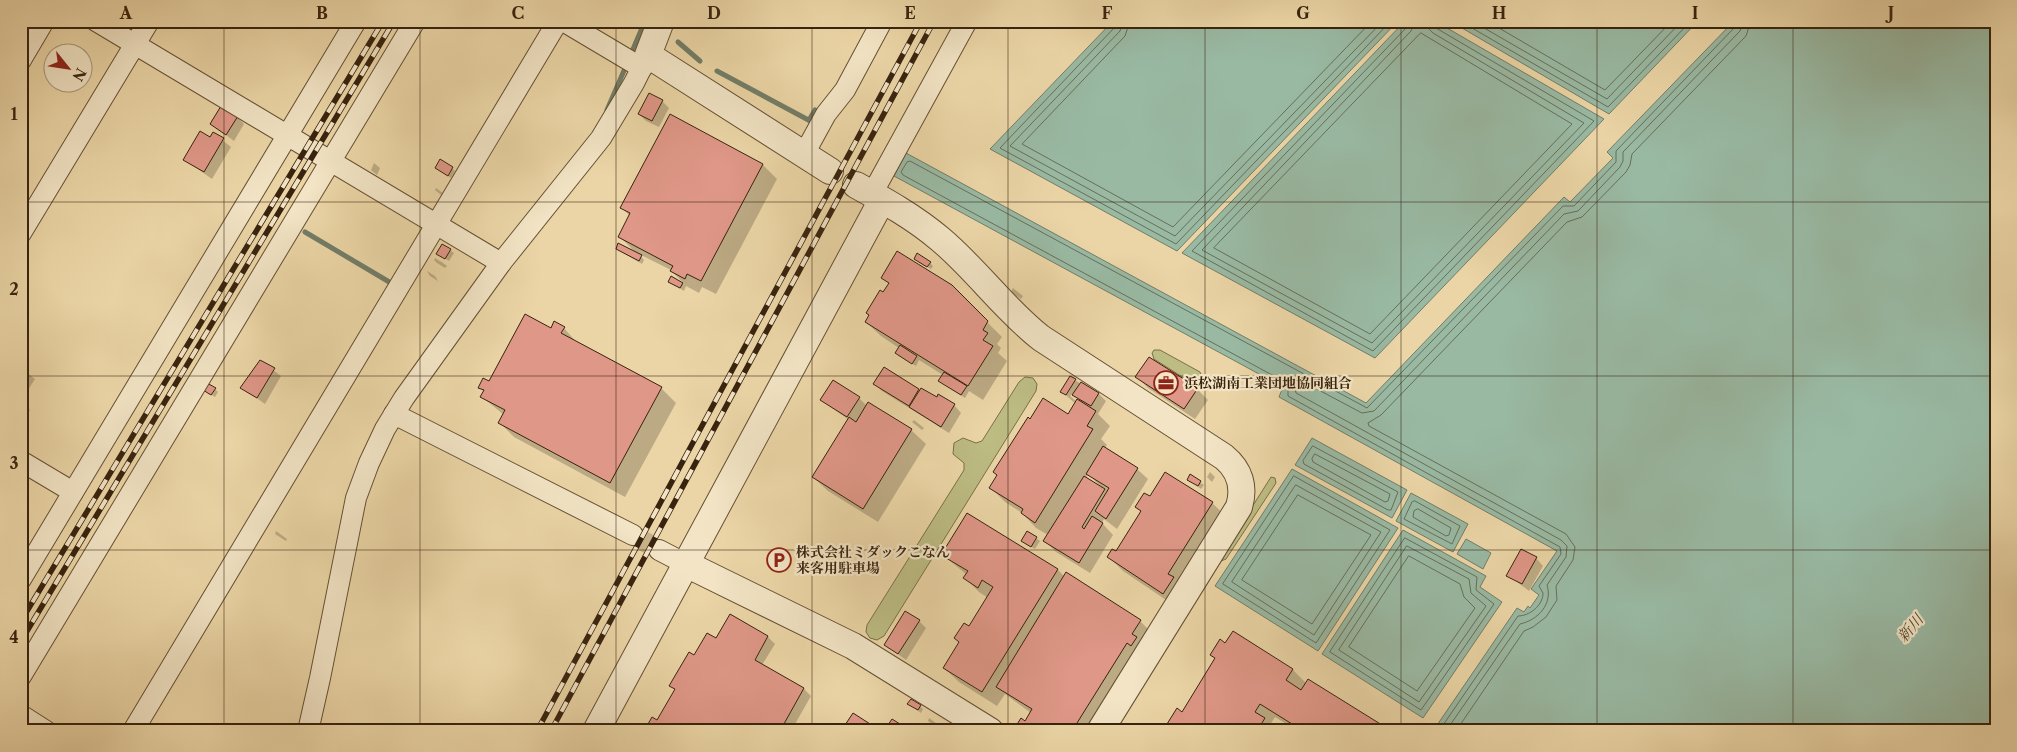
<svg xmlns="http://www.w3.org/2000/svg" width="2017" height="752" font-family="'Libre Caslon Text','Noto Serif JP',serif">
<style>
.green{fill:#bcbc83;stroke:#7a7048}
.water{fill:#99b9a3;stroke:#727d67}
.shadow{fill:#0003;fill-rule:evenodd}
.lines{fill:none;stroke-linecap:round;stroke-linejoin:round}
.shore{stroke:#686e58;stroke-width:1}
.stream{stroke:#727d67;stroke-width:5}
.building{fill:#df9787;stroke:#38230e}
.minor-tunnel{stroke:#c7b188;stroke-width:20;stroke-dasharray:20 10;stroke-linecap:butt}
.minor-casing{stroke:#655034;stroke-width:22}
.tertiary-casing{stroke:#655034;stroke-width:28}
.minor{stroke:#f2e4c5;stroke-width:20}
.tertiary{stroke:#f2e4c5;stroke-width:26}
.rail-casing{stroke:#38230e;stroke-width:5.5}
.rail{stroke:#f2e4c5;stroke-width:4;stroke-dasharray:11;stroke-linecap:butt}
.grid{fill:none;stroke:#38230e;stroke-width:1;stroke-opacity:0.55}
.labels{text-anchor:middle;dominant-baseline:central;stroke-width:4.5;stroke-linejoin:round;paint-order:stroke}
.poi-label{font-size:14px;font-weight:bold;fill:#38230e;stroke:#f2e4c5;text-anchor:start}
.water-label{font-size:15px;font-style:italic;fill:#504833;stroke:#f2e4c5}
.neatline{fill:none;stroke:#38230e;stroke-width:2}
.grid-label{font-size:16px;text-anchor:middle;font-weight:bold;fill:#38230e}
</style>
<rect width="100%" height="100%" fill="#ebd5a6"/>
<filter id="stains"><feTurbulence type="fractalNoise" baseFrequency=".004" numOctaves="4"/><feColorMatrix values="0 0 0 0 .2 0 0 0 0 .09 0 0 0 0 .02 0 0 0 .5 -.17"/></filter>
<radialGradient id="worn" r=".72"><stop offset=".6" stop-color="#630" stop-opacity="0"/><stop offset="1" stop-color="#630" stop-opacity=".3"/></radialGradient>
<g class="green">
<path d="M1154,350H1160L1200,372L1203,379L1200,383H1192L1154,359L1152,353Z"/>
<path d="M1025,377L1033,378L1037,384L1036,391L884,636L877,640L870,638L866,632L867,625L964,470V463L953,454L954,443L963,438L976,443L982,441L1019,382Z"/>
<path d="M1271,477L1275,478L1276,483L1226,559L1221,561V556Z"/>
</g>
<g class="water">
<path d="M1113,21H1398L1177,251L990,149Z"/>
<path d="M1405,21H1435L1604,119L1375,358L1182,253Z"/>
<path d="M1450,21H1698L1609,114Z"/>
<path d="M1734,21H1996V731H1433L1517,608L1524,612L1528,606L1530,608L1539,595L1531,589L1557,551L1279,397L1283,387L894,176L906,153L1366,403L1564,197L1570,202L1613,158L1607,152Z"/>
<path d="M1312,438L1407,490L1392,518L1295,465Z"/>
<path d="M1292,469L1398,528L1318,651L1215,586Z"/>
<path d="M1411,493L1468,524L1453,552L1396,521Z"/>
<path d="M1403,530L1486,576L1480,587L1502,602L1423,718L1322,654Z"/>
<path d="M1466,539L1491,553L1483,569L1457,554Z"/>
</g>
<g class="shadow">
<path d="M119,21H129L126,25Z"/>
<path d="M662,101L669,108L659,127L646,121L639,114Z"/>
<path d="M670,116L763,165L777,179L716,294L702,287L699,293L686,286L684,291L669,282L671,278L685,285L671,270L639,254L644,260L642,264L617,249L636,253L619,236L630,216L622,208Z"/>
<path d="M237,117L244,124L234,141L211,124Z"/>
<path d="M213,133L231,147L212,179L185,160Z"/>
<path d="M374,163L380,168L377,175L371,170Z"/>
<path d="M452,168L455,171L451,178L440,171Z"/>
<path d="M436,188L443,193L441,195L435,190Z"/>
<path d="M450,250L454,253L449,261L437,253Z"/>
<path d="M435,258L443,263L447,266L445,268L437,263L434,260Z"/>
<path d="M918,262L930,263L933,266L931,269Z"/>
<path d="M427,271L435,276L438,281L430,276Z"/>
<path d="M883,278L951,286L1002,337L997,344L1001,348L998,353L1007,361L983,400L969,391L965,398L943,384V375L919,360L916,366L899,356L896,353L899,348L881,336L866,322L890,285Z"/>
<path d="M1013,288L1023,296L1021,299L1011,292Z"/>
<path d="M564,328L578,344L661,388L676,403L625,497L514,437L500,423L504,415L482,397L484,392L480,387L489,383L551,329Z"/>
<path d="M261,361L281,376L265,404L242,388Z"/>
<path d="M21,368L35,379L21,401Z"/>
<path d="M885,369L920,392L937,399L939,396L954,405L961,413L949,433L882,391L875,384Z"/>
<path d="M1137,377L1197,389L1208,400L1195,419L1148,388Z"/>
<path d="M1071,378L1099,394L1106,401L1098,414L1110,426L1101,439L1107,445L1104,449L1137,469L1148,479L1117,529L1104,519L1102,523L1113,535L1090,573L1056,552L1045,541L1048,535L1036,528L1022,513L1005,502L990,487L1069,416L1076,404L1062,392ZM1073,393L1079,399L1077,402L1070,396ZM1088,474L1100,486H1099L1086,478Z"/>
<path d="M215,389L218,392L215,397L208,393Z"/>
<path d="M859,398L867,406L869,404L911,430L926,444L878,522L828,491L813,477L849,420L821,400Z"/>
<path d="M21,402L30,410L21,425Z"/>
<path d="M914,420L924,428L922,430L912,422Z"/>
<path d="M1210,472L1215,477L1212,482L1207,477Z"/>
<path d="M1191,476L1204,485L1201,489L1188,479Z"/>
<path d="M1150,498L1212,503L1227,517L1178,608L1123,571L1109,557L1116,553L1141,512L1136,507Z"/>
<path d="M968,514L1058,570L1065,577L1140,621L1154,635L1095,731H1018L1031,713L1005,694L997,706L959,682L944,668L988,598L979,592L965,578L967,575L942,554Z"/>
<path d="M276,531L287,539L286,541L275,534Z"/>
<path d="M1027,532L1040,541L1035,549L1026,544Z"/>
<path d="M1536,558L1543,566L1529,591L1508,575Z"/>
<path d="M919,621L926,628L906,660L885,645Z"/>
<path d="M768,637L775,644L762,665L804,689L811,696L791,731H645L658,722L676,691L671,686L695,657L717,639Z"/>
<path d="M1225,644L1293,670L1307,684L1381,726L1386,731H1289L1291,727L1275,717L1270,725L1276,731H1172L1173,728L1169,724L1183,713L1216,659L1211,655Z"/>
<path d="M909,704L920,706L923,709L921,713Z"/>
<path d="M929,718L940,726L938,729L928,721Z"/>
</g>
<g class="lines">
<g class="shore">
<path d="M1116,21L1115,27L1000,148L1176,244L1391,21"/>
<path d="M1123,21L1120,31L1010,146L1175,236L1383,21"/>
<path d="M1130,21L1125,36L1022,144L1173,227L1372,21"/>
<path d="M1408,21L1407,27L1192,251L1373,351L1594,121L1436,28L1433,21"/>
<path d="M1415,21L1411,31L1202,250L1372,343L1584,123L1433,33L1428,28L1427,21"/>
<path d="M1460,21L1608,107L1691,21"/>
<path d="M1472,21L1607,99L1682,21"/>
<path d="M1487,21L1605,90L1672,21"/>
<path d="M1421,33L1572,124L1370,334L1214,248Z"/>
<path d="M1313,446L1398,492L1391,510H1388L1304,464L1303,461Z"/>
<path d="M1315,454L1390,494L1388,501L1385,502L1313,462L1312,459Z"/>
<path d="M1294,476L1390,530L1316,643L1223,584Z"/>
<path d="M1296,485L1381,532L1314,635L1232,582Z"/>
<path d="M1298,495L1371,535L1312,624L1242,580Z"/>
<path d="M1415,501L1460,526L1452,544L1404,519L1412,502Z"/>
<path d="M1418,509L1451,528L1449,535L1446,536L1413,517L1414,511Z"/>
<path d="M1405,538L1477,577L1476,590L1494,604L1421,710L1330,652Z"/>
<path d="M1407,546L1469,579L1471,593L1486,606L1419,702L1339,650Z"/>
<path d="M1409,556L1460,584L1464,597L1475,608L1417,691L1349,647Z"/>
<path d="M1439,731L1518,616C1529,616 1543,606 1543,593L1539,586L1561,554L1560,547L1288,396V387L1285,382L903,175L901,172L907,162L910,161L1367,408L1563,206H1574L1616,162V151L1735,27L1737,21"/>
<path d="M1446,731L1520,624C1538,620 1553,604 1547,585L1566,557L1567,546L1561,540L1296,393L1293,379L1296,378L1362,413L1374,411L1564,214L1578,211L1620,167L1623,161V152L1740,31L1743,21"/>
<path d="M1456,731L1524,631L1533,627L1546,617L1557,600L1556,586L1573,560L1575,547L1566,534L1369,426L1368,423L1381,415L1567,222L1582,217L1626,172L1630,165L1632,154L1746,36L1751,21"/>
</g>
<g class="stream">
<path d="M678,42L700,61"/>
<path d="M631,54L645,21"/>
<path d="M717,71L814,123"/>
<path d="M607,110L626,66"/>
<path d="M809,120L815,110"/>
<path d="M305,232L391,283"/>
</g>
</g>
<g class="building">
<path d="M649,93L663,100L652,121L638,114Z"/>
<path d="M221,106L238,116L226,135L210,124Z"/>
<path d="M670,114L763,164L701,281L687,274L685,279L670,271L673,266L618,237L630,213L620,208Z"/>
<path d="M200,131L210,137L213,132L224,138L204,172L183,160Z"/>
<path d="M440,159L453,167L448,176L435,168Z"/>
<path d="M618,243L642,255L639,261L616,249Z"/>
<path d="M442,244L451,249L445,259L436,254Z"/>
<path d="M897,251L952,285L988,321L983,330L988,333L983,340L993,346L968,386L865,322L869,315L866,313L880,290L883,292L889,283L881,278Z"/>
<path d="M917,253L931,262L927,267L914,259Z"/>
<path d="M671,276L683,283L680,288L668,282Z"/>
<path d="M525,314L551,328L554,321L565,327L561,333L662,387L610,483L498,423L505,410L480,397L484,390L478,388L483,378L489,381Z"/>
<path d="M900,345L917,356L912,364L895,353Z"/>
<path d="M1149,357L1198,388L1184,409L1135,377Z"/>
<path d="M260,360L275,368L257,398L240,388Z"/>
<path d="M884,367L919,389L909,406L873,384Z"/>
<path d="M944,372L967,386L961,395L938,381Z"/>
<path d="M1070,376L1076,379L1066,395L1060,392Z"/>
<path d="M833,380L860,397L847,417L820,400Z"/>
<path d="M1081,382L1099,393L1091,406L1072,395Z"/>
<path d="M207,383L216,388L211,395L203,390Z"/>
<path d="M921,388L937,397L938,394L955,404L941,427L909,407Z"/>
<path d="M1043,398L1068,414L1077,399L1096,411L1087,426L1093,429L1035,523L1021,513L1023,509L989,488L997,475L993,472L1028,417L1030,419Z"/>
<path d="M868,402L912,429L863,509L812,477L849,417L856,422Z"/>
<path d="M1103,446L1138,468L1106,519L1095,511L1109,488L1086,474Z"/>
<path d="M1165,472L1213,502L1168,574L1174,577L1163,594L1107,557L1112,549L1116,551L1141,511L1135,507L1144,493L1150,496Z"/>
<path d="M1190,474L1201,481L1198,486L1187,480Z"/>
<path d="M1084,476L1105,489L1082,527L1084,529L1092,516L1103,523L1079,563L1043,541Z"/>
<path d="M967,513L1058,569L982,692L943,668L959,642L954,638L964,623L969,626L993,587L982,580L978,588L963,578L968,571L941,555Z"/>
<path d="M1027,531L1037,537L1031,547L1021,541Z"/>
<path d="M1521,549L1537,557L1522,584L1506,576Z"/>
<path d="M1066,572L1141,620L1132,634L1137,637L1131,646L1127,643L1072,731H1018L1014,729L1021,718L1025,721L1032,709L996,687Z"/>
<path d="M905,611L920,620L898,654L884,645Z"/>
<path d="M730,614L768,636L755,660L804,688L780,731H644L652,717L657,720L675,689L669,686L689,652L694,655L707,633L716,638Z"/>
<path d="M1233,631L1293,669L1286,680L1301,690L1308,679L1382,725L1378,731H1288L1292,724L1260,704L1255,712L1265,718L1257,731H1170L1173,727L1167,724L1177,708L1182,712L1215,658L1210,655L1220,639L1225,643Z"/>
<path d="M911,699L921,705L918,710L907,704Z"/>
<path d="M853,713L881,731H841Z"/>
<path d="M892,719L911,731H884Z"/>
</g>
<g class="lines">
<path class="minor-tunnel" d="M633,535L659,550"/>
<g class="minor-casing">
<g id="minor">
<path d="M96,21L501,263"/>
<path d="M563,21L642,68"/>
<path d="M21,60L44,21"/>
<path d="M803,156L826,114L845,90L882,21"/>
<path d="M872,194L967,21"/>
<path d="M21,233L149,21"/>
<path d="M394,414L633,535"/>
<path d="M21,461L73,492"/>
<path d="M659,550L686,564"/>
<path d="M21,579L356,21"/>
<path d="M21,676L415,21"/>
<path d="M21,715L46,731"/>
<path d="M133,731L558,21"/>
<path d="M308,731L320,678L356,498L369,463L385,429L404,398L501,263L601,138L634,83L648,55"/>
</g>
</g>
<g class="tertiary-casing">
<g id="tertiary">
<path d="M661,21L648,55L830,171"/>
<path d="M856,185C885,201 914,217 940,239C976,269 1004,309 1041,338L1224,457C1240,470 1245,487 1239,507L1100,731"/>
<path d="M686,564L853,646L990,731"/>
<path d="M596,731L882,200"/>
</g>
</g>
<use href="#minor" class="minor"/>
<use href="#tertiary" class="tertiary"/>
<g class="rail-casing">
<g id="rail">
<path d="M21,621L383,21"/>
<path d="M21,641L394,21"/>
<path d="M537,731L921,21"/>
<path d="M551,731L934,21"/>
</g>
</g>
<use href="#rail" class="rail"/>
</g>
<path class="grid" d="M224,21V731M420,21V731M616,21V731M812,21V731M1008,21V731M1205,21V731M1401,21V731M1597,21V731M1793,21V731M21,202H1996M21,376H1996M21,550H1996"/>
<defs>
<g id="office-ring" transform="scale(1.25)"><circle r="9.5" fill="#f2e4c5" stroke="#8f2418" stroke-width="1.5"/><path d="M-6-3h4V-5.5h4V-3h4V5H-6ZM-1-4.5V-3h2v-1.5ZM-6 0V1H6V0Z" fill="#8f2418"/></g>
<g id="parking-ring" transform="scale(1.25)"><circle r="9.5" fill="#f2e4c5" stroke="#8f2418" stroke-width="1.5"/><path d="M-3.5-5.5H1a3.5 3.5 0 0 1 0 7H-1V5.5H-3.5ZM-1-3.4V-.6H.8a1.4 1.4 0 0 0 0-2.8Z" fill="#8f2418"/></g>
</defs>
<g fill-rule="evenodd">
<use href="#office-ring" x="1166" y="383"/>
<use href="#parking-ring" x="779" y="560"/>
</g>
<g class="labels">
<g class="poi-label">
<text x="1184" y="383">浜松湖南工業団地協同組合</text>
<text x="796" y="552">株式会社ミダックこなん<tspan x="796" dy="16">来客用駐車場</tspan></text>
</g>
<g class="water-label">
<text transform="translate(1910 628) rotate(-50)">新川</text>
</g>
</g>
<rect width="2017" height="752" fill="none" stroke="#ebd5a6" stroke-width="55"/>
<g transform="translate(68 68) rotate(120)"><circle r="24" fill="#f2e4c5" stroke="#a8977c"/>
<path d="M0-4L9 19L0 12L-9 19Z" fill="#8f2418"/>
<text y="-8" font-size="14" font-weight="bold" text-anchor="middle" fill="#38230e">N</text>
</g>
<rect x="28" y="28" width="1962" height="696" class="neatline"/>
<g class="grid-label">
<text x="126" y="19">A</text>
<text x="322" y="19">B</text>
<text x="518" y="19">C</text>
<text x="714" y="19">D</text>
<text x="910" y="19">E</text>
<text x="1107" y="19">F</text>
<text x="1303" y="19">G</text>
<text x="1499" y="19">H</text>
<text x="1695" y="19">I</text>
<text x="1891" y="19">J</text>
<text x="14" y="120">1</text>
<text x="14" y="295">2</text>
<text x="14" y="469">3</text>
<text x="14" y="643">4</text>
</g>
<rect width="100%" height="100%" filter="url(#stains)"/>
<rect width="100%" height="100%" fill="url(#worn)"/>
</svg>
